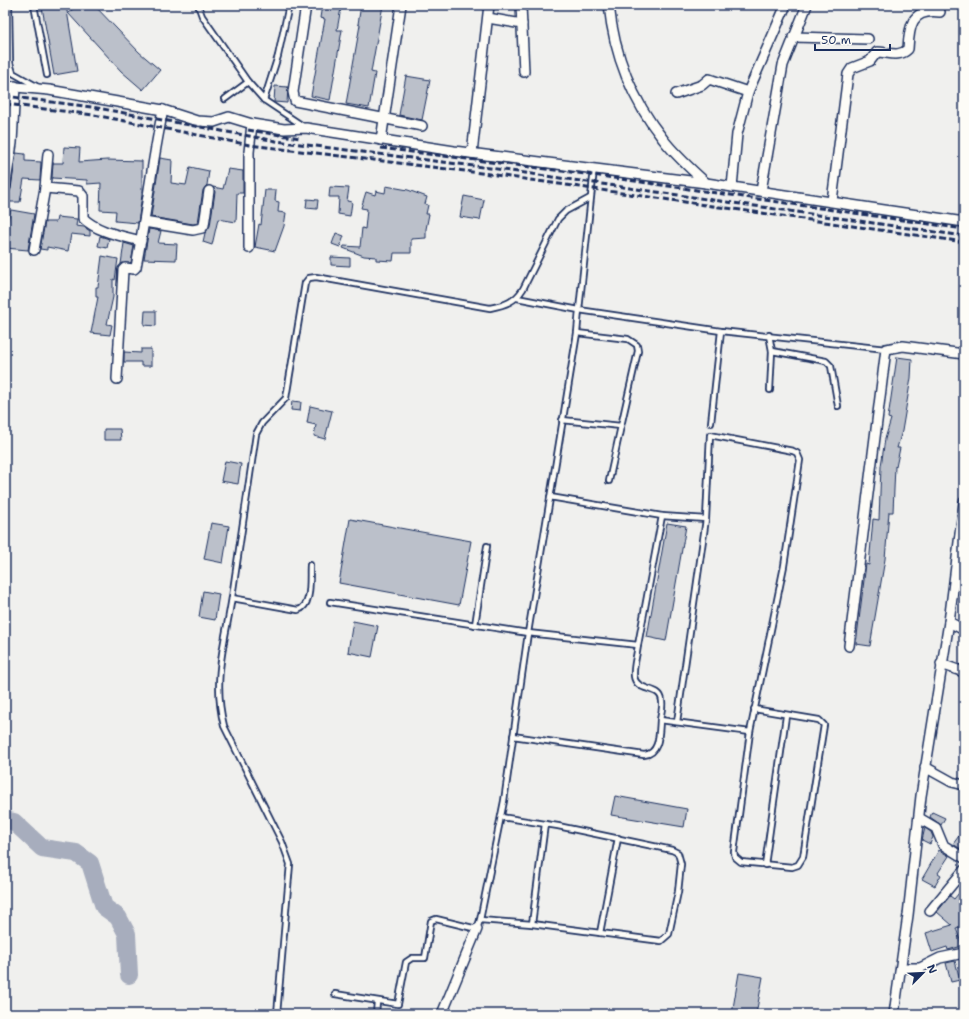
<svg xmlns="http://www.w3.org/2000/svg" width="969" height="1019" font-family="'Shantell Sans',sans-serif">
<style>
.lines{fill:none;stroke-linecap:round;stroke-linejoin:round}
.river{stroke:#a7adbd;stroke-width:18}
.building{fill:#bbc0ca;stroke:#1b2f5e}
.service-casing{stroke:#1b2f5e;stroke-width:8}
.minor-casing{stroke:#1b2f5e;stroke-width:12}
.service{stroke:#fdfcf7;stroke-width:4.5}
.minor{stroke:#fdfcf7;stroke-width:9}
.rail{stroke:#1b2f5e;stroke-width:3;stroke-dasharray:6 3;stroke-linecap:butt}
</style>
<rect width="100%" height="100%" fill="#f0f0ee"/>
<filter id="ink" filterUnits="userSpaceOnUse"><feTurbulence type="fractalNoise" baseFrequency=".025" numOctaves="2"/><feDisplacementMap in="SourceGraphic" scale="8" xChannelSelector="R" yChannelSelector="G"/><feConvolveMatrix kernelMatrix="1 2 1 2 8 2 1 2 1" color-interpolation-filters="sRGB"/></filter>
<g filter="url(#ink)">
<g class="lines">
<path class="river" d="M5,820L14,822L42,848L76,853L90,863L104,907L118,917L127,934L129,975"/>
</g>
<g class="building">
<path d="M52,5H66L77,71L54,75L42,7Z"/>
<path d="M78,5H94L139,52L160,70L143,90L121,71L68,13Z"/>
<path d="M322,5L341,8L337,30H342L330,100L311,96L325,19L320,18Z"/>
<path d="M361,5H383L371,72L375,73L369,108L346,104L360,25L358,24Z"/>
<path d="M406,76L430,80L422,120L399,115Z"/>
<path d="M275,86L288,87L287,103L274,102Z"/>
<path d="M64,147L80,148L79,162L107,160L142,161V195L138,223L115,221L116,211L100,210L101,183L87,184V180L52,178L53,163H63Z"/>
<path d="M16,153L25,154V161L41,162L40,180L24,179L20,202H6L8,193L11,189Z"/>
<path d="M160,158L172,160L171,183L186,185L190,167L209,171L207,185L203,190L198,223L193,224L151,217Z"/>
<path d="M228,169L243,171V193H237L236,222L218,219L212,245L203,242L205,233L210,226L215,192L213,187L223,189Z"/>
<path d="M386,186L408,190L427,197L425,204L428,205L426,214H429L426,229V238L411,239V253H394L393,261L376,260V257L364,256L343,248L344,246L360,247L362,228L365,229L367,209L361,208L366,192L375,195L376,191L385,193Z"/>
<path d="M330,187L349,188L347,201L352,202L350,216L338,214L339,197H329Z"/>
<path d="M265,190H276L275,201L279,202L278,212L286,213L284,226L275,251L255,247L259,224L261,225Z"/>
<path d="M464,196L484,200L480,220L460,217Z"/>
<path d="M307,199L318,200L317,209L306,208Z"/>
<path d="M11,210L34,214L28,250L5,248V229Z"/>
<path d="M57,217L77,219L76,226L84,227L90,231V236L71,234L68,251L47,247V250L40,249L45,222H56Z"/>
<path d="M149,229L161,231L158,243L177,244L176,260L144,259Z"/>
<path d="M336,233L344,236L340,247L332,244Z"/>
<path d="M100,236L109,239L107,248L98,246Z"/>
<path d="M124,243L134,246L131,263L121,264Z"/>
<path d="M102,256L118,259L115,280L113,279V297L107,324L112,325L110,335L91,333L98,297H96V287H98Z"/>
<path d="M331,257L350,258V266L331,265Z"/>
<path d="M145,311H156V326L144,325Z"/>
<path d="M141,349H151V366H141V362H124V352L141,353Z"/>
<path d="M897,357L912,359L911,378L902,431L897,448H900L896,467L895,466L893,512H889L885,559L870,646L856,644L866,564L869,565L873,519L879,520L881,466L885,439L891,419L888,418Z"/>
<path d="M292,401L301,402L300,411L291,410Z"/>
<path d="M310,406L332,411L325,439L314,436L316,425L307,423Z"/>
<path d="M104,429H120L121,440H104Z"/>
<path d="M225,461L241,464L238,484L221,481Z"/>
<path d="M350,519L471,541L459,605L339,583Z"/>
<path d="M211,523L229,526L223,563L204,559Z"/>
<path d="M667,523L686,526L666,641L647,637Z"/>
<path d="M203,591L219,594L215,620L199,617Z"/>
<path d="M353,621L378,626L372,657L348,652Z"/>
<path d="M615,796L687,809L684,827L611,815Z"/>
<path d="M932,812L945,818L941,825L930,817Z"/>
<path d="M925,828L931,832L933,837L930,844L922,840Z"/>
<path d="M964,829V851L953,844Z"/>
<path d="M939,850L949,856L938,873L941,875L935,886L922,879Z"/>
<path d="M964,887V926L956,928L962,946L948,950L947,947L932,952L926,933L952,925L937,912L950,896L954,899Z"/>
<path d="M955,961L960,980L951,982L946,963Z"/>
<path d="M739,973L763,977L756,1014H732Z"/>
</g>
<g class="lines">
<g class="service-casing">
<g id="service">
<path d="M9,5L10,63"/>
<path d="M34,5L47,75"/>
<path d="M198,5L202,16L248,82L264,100L303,126"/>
<path d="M5,63H10L13,73L38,87"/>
<path d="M225,99L248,82"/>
<path d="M264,100L278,56L289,5"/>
<path d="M594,169L579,310L721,331L886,349"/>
<path d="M577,333L628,339L637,345L638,351L621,426"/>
<path d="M769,335L772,351L770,390"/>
<path d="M772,351L826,361L831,366L838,406"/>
<path d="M562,420L621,426L609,481"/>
<path d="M711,423L721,331"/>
<path d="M662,516L706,519"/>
<path d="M232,598L298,610C313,606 309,578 310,565"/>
<path d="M330,602L528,633L638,645L662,516L550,497"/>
<path d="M475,625L487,546"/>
<path d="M638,645C637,655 633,667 634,676C636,693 661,685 662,701C663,707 661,714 660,720"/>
<path d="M677,722L706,519L710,435L793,451L797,453L800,460L784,566L750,732L734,852L735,857L741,862L792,867L798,865L803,857L824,725L819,720L754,709"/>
<path d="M513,736L644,755C660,754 659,733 660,720L750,732"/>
<path d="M765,865L786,716"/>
<path d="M480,920L532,924L661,941L669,934L678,892L681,864L678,853L672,850L558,826L501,817"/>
<path d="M532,924L545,824"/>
<path d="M600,933L618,838"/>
<path d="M335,994L398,1004L406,962L412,958H425L431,921L436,919L477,929L480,920L504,801L528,633L577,333L579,310L517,298"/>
<path d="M277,1014L290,864L282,842L224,726C212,679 225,643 232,597C240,543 248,488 256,434L262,423L286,398L305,283L309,278L316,277L490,308C505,305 515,302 523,289L558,219L566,211L590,198"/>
<path d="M376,1014L377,1002"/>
</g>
</g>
<g class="minor-casing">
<g id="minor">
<path d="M306,5L293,92L295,101L422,126"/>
<path d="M521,5L524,72"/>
<path d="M609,5C614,54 632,100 663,139C675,155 691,169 706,183"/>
<path d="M488,18L522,24"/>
<path d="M793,37L868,39"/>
<path d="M5,86L49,90L163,110L197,121L214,122L229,117L252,124L284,129L306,128L454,151L706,183L964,222"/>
<path d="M676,94L702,85L709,79L748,92"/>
<path d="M381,140L401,5"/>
<path d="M472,153L489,5"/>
<path d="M48,154L45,188L79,191L83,196V218C97,232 122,236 141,241"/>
<path d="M732,187L737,134L748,92L786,5"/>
<path d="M5,188L12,143L15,86"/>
<path d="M761,191L783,65L807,5"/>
<path d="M832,201L848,74L852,68L870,61L877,52C888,52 899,58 908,49C909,27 911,8 940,12"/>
<path d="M144,222L193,230L202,228L204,225L209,191"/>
<path d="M249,248V152L252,124"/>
<path d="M34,250L45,188"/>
<path d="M117,379L123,270L125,268L134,269L136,267C146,215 152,162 163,110"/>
<path d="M949,622L964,630"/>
<path d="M849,646L886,349L903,346L964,354"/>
<path d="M941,664L964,672"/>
<path d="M925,767L952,782L964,785"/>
<path d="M919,818L936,828L943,845L964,858"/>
<path d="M930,911L964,870"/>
<path d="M901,968H920L940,958L964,953"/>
<path d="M442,1014L477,929"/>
<path d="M894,1014L908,915L921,796L949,622L964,502"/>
</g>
</g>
<use href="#service" class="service"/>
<use href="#minor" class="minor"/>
<g class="rail">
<path d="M5,96L92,107L276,141L490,168L964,236"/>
<path d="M5,104L94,115L250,145L489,174L964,242"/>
<path d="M248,130L300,138"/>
<path d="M381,148L593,175L964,229"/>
</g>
</g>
</g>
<rect width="969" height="1019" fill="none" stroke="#fdfcf7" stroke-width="20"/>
<rect x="10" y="10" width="949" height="999" fill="none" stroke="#1b2f5e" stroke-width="1.5" filter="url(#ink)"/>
<g transform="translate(923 973) rotate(66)" stroke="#fdfcf7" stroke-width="3" paint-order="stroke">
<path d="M0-3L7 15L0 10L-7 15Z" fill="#1b2f5e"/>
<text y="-6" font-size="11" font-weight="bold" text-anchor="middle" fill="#1b2f5e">N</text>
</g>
<path d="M815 44v6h75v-6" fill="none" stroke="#1b2f5e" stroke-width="2"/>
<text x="821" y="44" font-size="12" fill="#1b2f5e" stroke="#fdfcf7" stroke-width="3" paint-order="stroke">50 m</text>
</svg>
